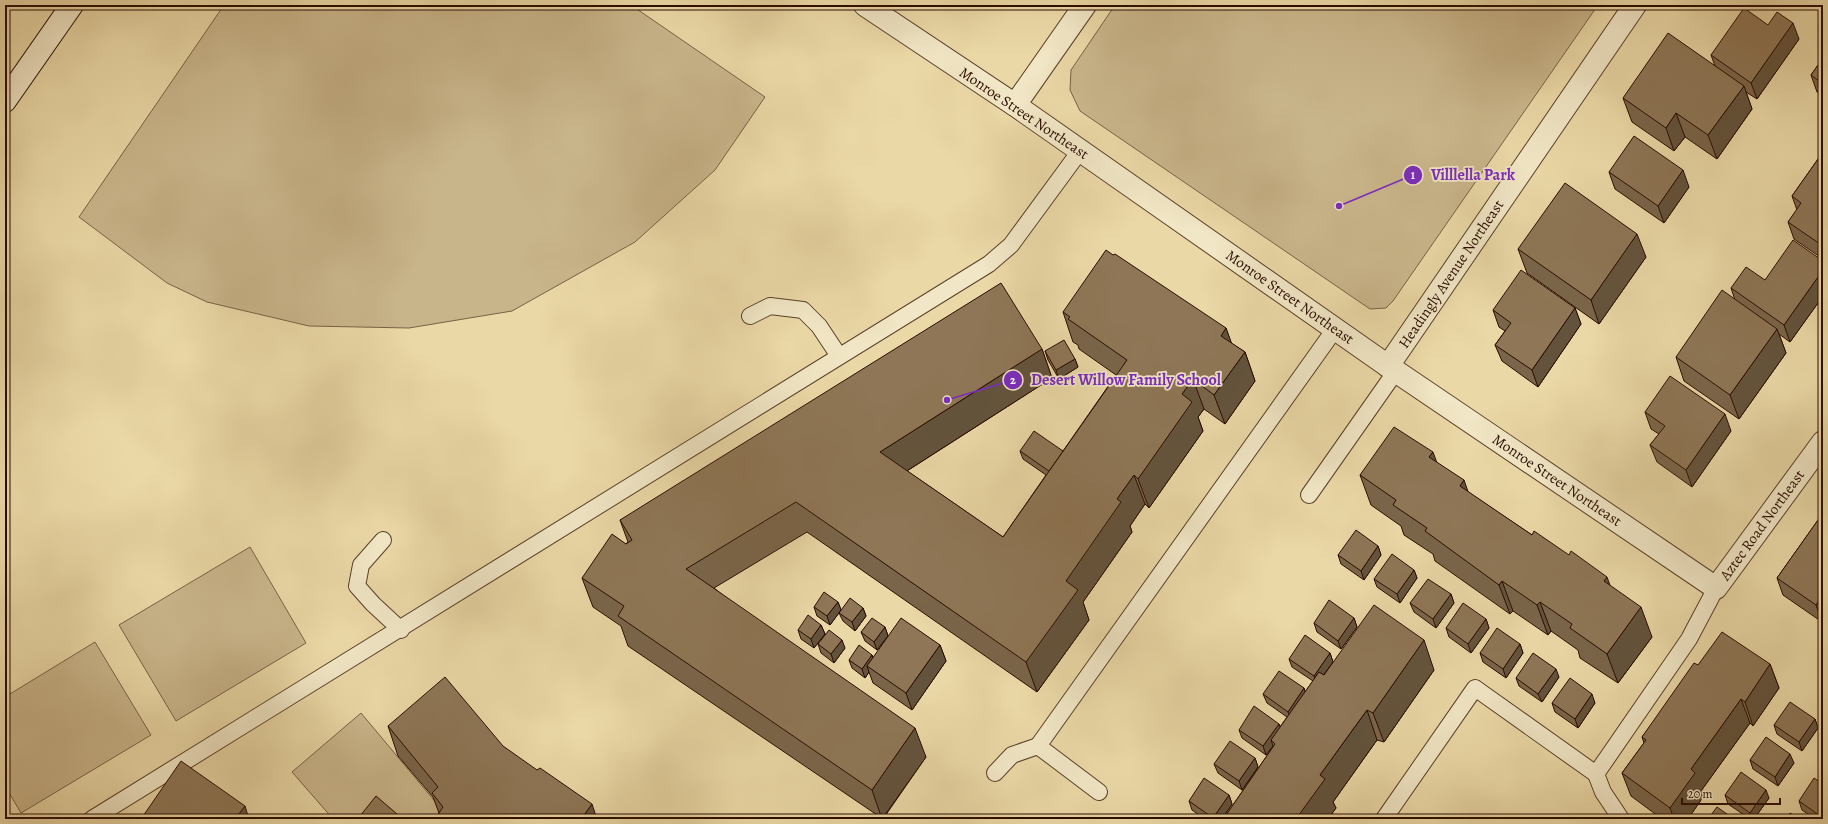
<svg xmlns="http://www.w3.org/2000/svg" width="1828" height="824" font-family="Alegreya,serif">
<style>
.green{fill:#c9b58a;stroke:#7a6045}
.lines{fill:none;stroke-linecap:round;stroke-linejoin:round}
.lane-casing{stroke:#5a3f2a;stroke-width:18}
.street-casing{stroke:#5a3f2a;stroke-width:24}
.secondary-casing{stroke:#2a0c00;stroke-width:24}
.lane{stroke:#f1e6c5;stroke-width:16}
.street{stroke:#f1e6c5;stroke-width:22}
.secondary{stroke:#f1e6c5;stroke-width:22}
.wall{fill:#7a654a;stroke:#2a0c00}
.shaded-wall{fill:#63533c;stroke:#2a0c00}
.building{fill:#8e7656;stroke:#2a0c00}
.labels{text-anchor:middle;dominant-baseline:central;stroke-width:3.5;stroke-linejoin:round;paint-order:stroke}
.street-label{font-size:15px;fill:#2a0c00;stroke:#f1e6c5}
.leader{fill:none;stroke:#7b2cbf;stroke-width:1.5}
.callout-dot{fill:#7b2cbf;stroke:#f1e6c5;stroke-width:1.5}
.mark-label{font-size:12px;text-anchor:middle;font-weight:bold;fill:#fff}
.callout-label{font-size:16px;text-anchor:middle;font-weight:bold;fill:#7b2cbf;stroke:#f1e6c5;stroke-width:3.5;stroke-linejoin:round;paint-order:stroke}
</style>
<rect width="100%" height="100%" fill="#ead8a6"/>
<filter id="stains"><feTurbulence type="fractalNoise" baseFrequency=".005" numOctaves="4"/><feColorMatrix values="0 0 0 0 .2 0 0 0 0 .09 0 0 0 0 .02 0 0 0 .5 -.17"/></filter>
<radialGradient id="worn" r=".72"><stop offset=".6" stop-color="#630" stop-opacity="0"/><stop offset="1" stop-color="#630" stop-opacity=".3"/></radialGradient>
<g class="green">
<path d="M224,5H631L765,97L715,170L635,242L512,311L409,328L309,326L207,302L167,283L79,217Z"/>
<path d="M1115,5H1598L1393,301L1386,308L1370,309L1080,111L1070,90L1071,70Z"/>
<path d="M250,547L306,643L176,721L119,625Z"/>
<path d="M95,642L151,735L21,813L5,786V697Z"/>
<path d="M361,713L443,811L433,819H333L292,772Z"/>
</g>
<g class="lines">
<g class="lane-casing">
<g id="lane">
<path d="M750,316L770,306L803,310L819,326L839,356"/>
<path d="M1309,495L1396,371"/>
<path d="M383,540L361,565L357,586L373,604L401,630"/>
<path d="M1038,746L1335,329"/>
<path d="M995,773L1012,755L1038,746L1099,792"/>
<path d="M92,819C392,635 690,448 989,264L1011,245L1080,151"/>
<path d="M1384,819L1475,688L1596,774"/>
<path d="M1621,819L1603,792L1596,774L1689,639L1716,588"/>
</g>
</g>
<g class="street-casing">
<g id="street">
<path d="M865,5L1015,105L1388,366L1716,588L1823,442"/>
<path d="M1015,105L1085,5"/>
<path d="M1388,366L1635,5"/>
</g>
</g>
<g class="secondary-casing">
<path id="secondary" d="M5,101L72,5"/>
</g>
<use href="#lane" class="lane"/>
<use href="#street" class="street"/>
<use href="#secondary" class="secondary"/>
</g>
<g class="wall">
<path d="M1768,25L1799,39L1757,99L1746,92L1752,109L1717,159L1685,137L1674,151L1632,122L1623,98L1715,66L1711,55Z"/>
<path d="M1823,58V96L1817,92L1811,75Z"/>
<path d="M1823,152V259L1794,239L1788,222L1797,210L1792,196Z"/>
<path d="M1609,172L1689,187L1664,223L1615,189Z"/>
<path d="M1518,249L1646,257L1599,324L1527,273Z"/>
<path d="M1823,261V296L1790,342L1779,334L1786,353L1739,419L1684,381L1676,357L1735,300L1731,288L1765,280Z"/>
<path d="M1575,308L1581,324L1538,387L1502,361L1495,345L1505,331L1499,327L1493,310Z"/>
<path d="M1063,312L1226,328L1231,343L1245,352L1255,381L1225,424L1204,409L1198,417L1203,431L1149,508L1145,504L1130,526L1132,532L1083,602L1089,620L1037,692L807,532L714,588L926,757L883,819L628,646L621,626L593,607L582,578L628,542L620,520L1042,349L1052,378L907,471L1003,537L1046,475L1023,459L1020,451H1063L1116,375L1079,349L1078,345L1073,342Z"/>
<path d="M1045,351L1075,359L1078,367L1059,379L1048,360Z"/>
<path d="M1645,412L1731,431L1692,487L1657,462L1650,445L1659,434L1651,429Z"/>
<path d="M1436,462L1468,492L1532,535L1610,586L1652,637L1618,683L1580,658L1578,650L1551,631L1548,635L1513,611L1510,614L1435,561L1433,554L1404,535L1401,526L1371,505L1360,475Z"/>
<path d="M1823,513V620L1822,622L1783,595L1777,578Z"/>
<path d="M1378,546L1381,555L1364,580L1341,564L1338,555Z"/>
<path d="M1414,570L1417,578L1400,603L1377,587L1374,579Z"/>
<path d="M1451,594L1454,603L1436,628L1414,612L1410,603Z"/>
<path d="M838,602L841,610L830,625L817,616L814,607Z"/>
<path d="M863,608L866,616L855,631L843,621L839,613Z"/>
<path d="M1354,618L1357,627L1341,649L1317,632L1314,623Z"/>
<path d="M1486,619L1489,628L1471,653L1449,637L1446,628Z"/>
<path d="M821,625L825,634L814,648L801,639L798,630Z"/>
<path d="M885,627L888,636L877,650L865,641L861,632Z"/>
<path d="M818,644L845,648L834,663L821,653Z"/>
<path d="M1520,644L1523,653L1506,678L1483,662L1480,653Z"/>
<path d="M940,645L946,661L912,710L873,683L869,672L865,678L852,668L849,660L872,655L873,658Z"/>
<path d="M1330,653L1333,662L1324,675L1434,670L1384,742L1377,740L1333,802L1336,808L1328,819H1225L1224,818L1273,747V746L1266,755L1242,738L1239,730L1279,724L1280,727L1287,717L1267,703L1263,694L1304,688L1305,692L1313,681L1292,667L1289,659Z"/>
<path d="M1770,664L1779,688L1753,726L1750,723L1701,791L1703,797L1688,819H1662L1631,796L1622,773L1644,743L1642,737L1698,665Z"/>
<path d="M1559,677L1542,702L1519,686L1516,678Z"/>
<path d="M1552,703H1595L1578,728L1555,712Z"/>
<path d="M1815,719L1818,728L1802,751L1777,734L1774,725Z"/>
<path d="M388,726L503,746L439,813L433,797L398,756Z"/>
<path d="M1255,758L1258,767L1242,790L1218,773L1214,764Z"/>
<path d="M1750,760L1794,763L1778,786L1753,769Z"/>
<path d="M1823,784V819H1815L1802,810L1799,801Z"/>
<path d="M1229,795L1232,804L1222,819H1205L1192,810L1189,801Z"/>
<path d="M1725,795L1769,798L1754,819H1750L1728,804Z"/>
</g>
<g class="shaded-wall">
<path d="M1793,23L1799,39L1757,99L1751,83Z"/>
<path d="M1744,86L1752,109L1717,159L1708,135Z"/>
<path d="M1676,113L1685,137L1674,151L1666,128Z"/>
<path d="M1683,170L1689,187L1664,223L1658,206Z"/>
<path d="M1637,234L1646,257L1599,324L1591,300Z"/>
<path d="M1823,270V296L1790,342L1784,325Z"/>
<path d="M1575,308L1581,324L1538,387L1532,370Z"/>
<path d="M1226,328L1237,358L1221,336Z"/>
<path d="M1777,329L1786,353L1739,419L1730,395Z"/>
<path d="M1042,349L1052,378L891,481L880,452Z"/>
<path d="M1245,352L1255,381L1225,424L1214,395Z"/>
<path d="M1075,359L1078,367L1059,379L1056,370Z"/>
<path d="M1193,379L1204,409L1198,417L1203,431L1149,508L1138,479L1182,394Z"/>
<path d="M1725,414L1731,431L1692,487L1686,470Z"/>
<path d="M1433,452L1444,482L1429,457Z"/>
<path d="M1134,475L1145,504L1130,526L1132,532L1083,602L1089,620L1037,692L1026,662L1066,581L1117,499Z"/>
<path d="M1464,480L1474,509L1460,486Z"/>
<path d="M1378,546L1381,555L1364,580L1361,571Z"/>
<path d="M1414,570L1417,578L1400,603L1397,594Z"/>
<path d="M1607,577L1618,607L1604,581Z"/>
<path d="M1502,581L1513,611L1510,614L1499,585Z"/>
<path d="M1451,594L1454,603L1436,628L1433,619Z"/>
<path d="M1823,594V620L1822,622L1816,605Z"/>
<path d="M838,602L841,610L830,625L827,616Z"/>
<path d="M1540,602L1551,631L1548,635L1537,605Z"/>
<path d="M1641,607L1652,637L1618,683L1607,654Z"/>
<path d="M863,608L866,616L855,631L852,622Z"/>
<path d="M1354,618L1357,627L1341,649L1338,641Z"/>
<path d="M1486,619L1489,628L1471,653L1468,644Z"/>
<path d="M821,625L825,634L814,648L811,639Z"/>
<path d="M885,627L888,636L877,650L874,642Z"/>
<path d="M842,640L845,648L834,663L831,654Z"/>
<path d="M1424,640L1434,670L1384,742L1373,713Z"/>
<path d="M1520,644L1523,653L1506,678L1503,669Z"/>
<path d="M940,645L946,661L912,710L906,693Z"/>
<path d="M1330,653L1333,662L1317,684L1314,676Z"/>
<path d="M872,655L875,663L867,666L869,672L865,678L862,669Z"/>
<path d="M1770,664L1779,688L1753,726L1745,702Z"/>
<path d="M1556,669L1559,677L1542,702L1538,694Z"/>
<path d="M1304,688L1307,697L1291,720L1288,712Z"/>
<path d="M1592,694L1595,703L1578,728L1575,719Z"/>
<path d="M1741,699L1750,723L1701,791L1703,797L1688,819H1674L1670,808L1691,769Z"/>
<path d="M1367,710L1377,740L1333,802L1336,808L1328,819H1296L1320,775Z"/>
<path d="M1815,719L1818,728L1802,751L1799,742Z"/>
<path d="M1279,724L1282,732L1271,740L1273,746L1266,755L1263,746Z"/>
<path d="M915,728L926,757L882,819L872,790Z"/>
<path d="M1790,754L1794,763L1778,786L1775,777Z"/>
<path d="M1255,758L1258,767L1242,790L1239,781Z"/>
<path d="M1766,790L1769,798L1754,819H1752L1750,813Z"/>
<path d="M1229,795L1232,804L1222,819H1213V818Z"/>
<path d="M592,804L597,819H585L584,815Z"/>
<path d="M245,806L249,819H235Z"/>
<path d="M397,814L399,819H393Z"/>
</g>
<g class="building">
<path d="M1744,8L1768,25L1777,12L1793,23L1751,83L1711,55Z"/>
<path d="M1668,33L1744,86L1708,135L1676,113L1666,128L1623,98Z"/>
<path d="M1823,58V84L1811,75Z"/>
<path d="M1634,136L1683,170L1658,206L1609,172Z"/>
<path d="M1823,152V246L1788,222L1801,203L1792,196Z"/>
<path d="M1565,183L1637,234L1591,300L1518,249Z"/>
<path d="M1793,240L1823,261V270L1784,325L1731,288L1746,267L1765,280Z"/>
<path d="M1106,250L1113,255L1115,254L1226,328L1221,336L1245,352L1214,395L1193,379L1182,394L1192,402L1138,479L1134,475L1117,499L1121,502L1066,581L1078,590L1026,662L796,502L686,569L915,728L872,790L618,616L624,606L582,578L612,534L626,544L632,540L620,520L1001,283L1042,349L880,452L1003,537L1127,360L1068,319L1070,317L1063,312Z"/>
<path d="M1521,270L1575,308L1532,370L1495,345L1511,323L1493,310Z"/>
<path d="M1722,290L1777,329L1730,395L1676,357Z"/>
<path d="M1064,340L1075,359L1056,370L1045,351Z"/>
<path d="M1670,376L1725,414L1686,470L1650,445L1665,426L1645,412Z"/>
<path d="M1394,427L1433,452L1429,457L1464,480L1460,486L1532,535L1534,531L1569,555L1571,551L1607,577L1604,581L1641,607L1607,654L1570,628L1572,624L1540,602L1537,605L1502,581L1499,585L1425,531L1427,528L1393,505L1396,500L1360,475Z"/>
<path d="M1034,431L1063,451L1049,471L1020,451Z"/>
<path d="M1823,513V594L1816,605L1777,578Z"/>
<path d="M1356,530L1378,546L1361,571L1338,555Z"/>
<path d="M1392,554L1414,570L1397,594L1374,579Z"/>
<path d="M1428,579L1451,594L1433,619L1410,603Z"/>
<path d="M824,592L838,602L827,616L814,607Z"/>
<path d="M850,598L863,608L852,622L839,613Z"/>
<path d="M1329,600L1354,618L1338,641L1314,623Z"/>
<path d="M1463,603L1486,619L1468,644L1446,628Z"/>
<path d="M1374,605L1424,640L1373,713L1367,710L1320,775L1325,779L1296,819H1226L1224,818L1275,744L1271,740L1319,672L1324,675Z"/>
<path d="M808,615L821,625L811,639L798,630Z"/>
<path d="M872,618L885,627L874,642L861,632Z"/>
<path d="M901,618L940,645L906,693L867,666Z"/>
<path d="M1497,628L1520,644L1503,669L1480,653Z"/>
<path d="M829,630L842,640L831,654L818,644Z"/>
<path d="M1722,632L1770,664L1745,702L1741,699L1691,769L1695,773L1670,808L1622,773L1646,740L1642,737L1694,663L1698,665Z"/>
<path d="M1305,635L1330,653L1314,676L1289,659Z"/>
<path d="M859,645L872,655L862,669L849,660Z"/>
<path d="M1533,653L1556,669L1538,694L1516,678Z"/>
<path d="M1279,671L1304,688L1288,712L1263,694Z"/>
<path d="M445,677L503,746L537,770L540,768L592,804L584,815L589,819H435L443,807L432,793L438,787L388,726Z"/>
<path d="M1570,678L1592,694L1575,719L1552,703Z"/>
<path d="M1790,702L1815,719L1799,742L1774,725Z"/>
<path d="M1254,706L1279,724L1263,746L1239,730Z"/>
<path d="M1766,737L1790,754L1775,777L1750,760Z"/>
<path d="M1230,741L1255,758L1239,781L1214,764Z"/>
<path d="M181,761L245,806L235,819H141Z"/>
<path d="M1741,772L1766,790L1750,813L1725,795Z"/>
<path d="M1204,778L1229,795L1213,818L1189,801Z"/>
<path d="M1814,778L1823,784V818L1799,801Z"/>
<path d="M376,796L397,814L393,819H363L360,816Z"/>
<path d="M1717,807L1734,819H1708Z"/>
<path d="M1790,813L1799,819H1787Z"/>
</g>
<g class="labels">
<g class="street-label">
<text transform="translate(1024 113) rotate(34)">Monroe Street Northeast</text>
<text transform="translate(1451 274) rotate(-56)">Headingly Avenue Northeast</text>
<text transform="translate(1290 297) rotate(35)">Monroe Street Northeast</text>
<text transform="translate(1557 480) rotate(34)">Monroe Street Northeast</text>
<text transform="translate(1762 525) rotate(-54)">Aztec Road Northeast</text>
</g>
</g>
<path class="leader" d="M1339 206L1413 175M947 400L1013 380"/>
<g class="callout-dot">
<circle cx="1339" cy="206" r="4"/>
<circle cx="947" cy="400" r="4"/>
<circle cx="1413" cy="175" r="10"/>
<circle cx="1013" cy="380" r="10"/>
</g>
<g class="mark-label">
<text x="1413" y="179">1</text>
<text x="1013" y="384">2</text>
</g>
<g class="callout-label">
<text x="1473" y="180">Villlella Park</text>
<text x="1126" y="385">Desert Willow Family School</text>
</g>
<rect width="1828" height="824" fill="none" stroke="#ead8a6" stroke-width="20"/>
<rect x="6" y="6" width="1816" height="812" fill="none" stroke="#2a0c00" stroke-width="2"/>
<rect x="10" y="10" width="1808" height="804" fill="none" stroke="#2a0c00"/>
<path d="M1682 798v6h98v-6" fill="none" stroke="#2a0c00" stroke-width="2"/>
<text x="1688" y="798" font-size="12" fill="#2a0c00" stroke="#f1e6c5" stroke-width="3" paint-order="stroke">20 m</text>
<rect width="100%" height="100%" filter="url(#stains)"/>
<rect width="100%" height="100%" fill="url(#worn)"/>
</svg>
